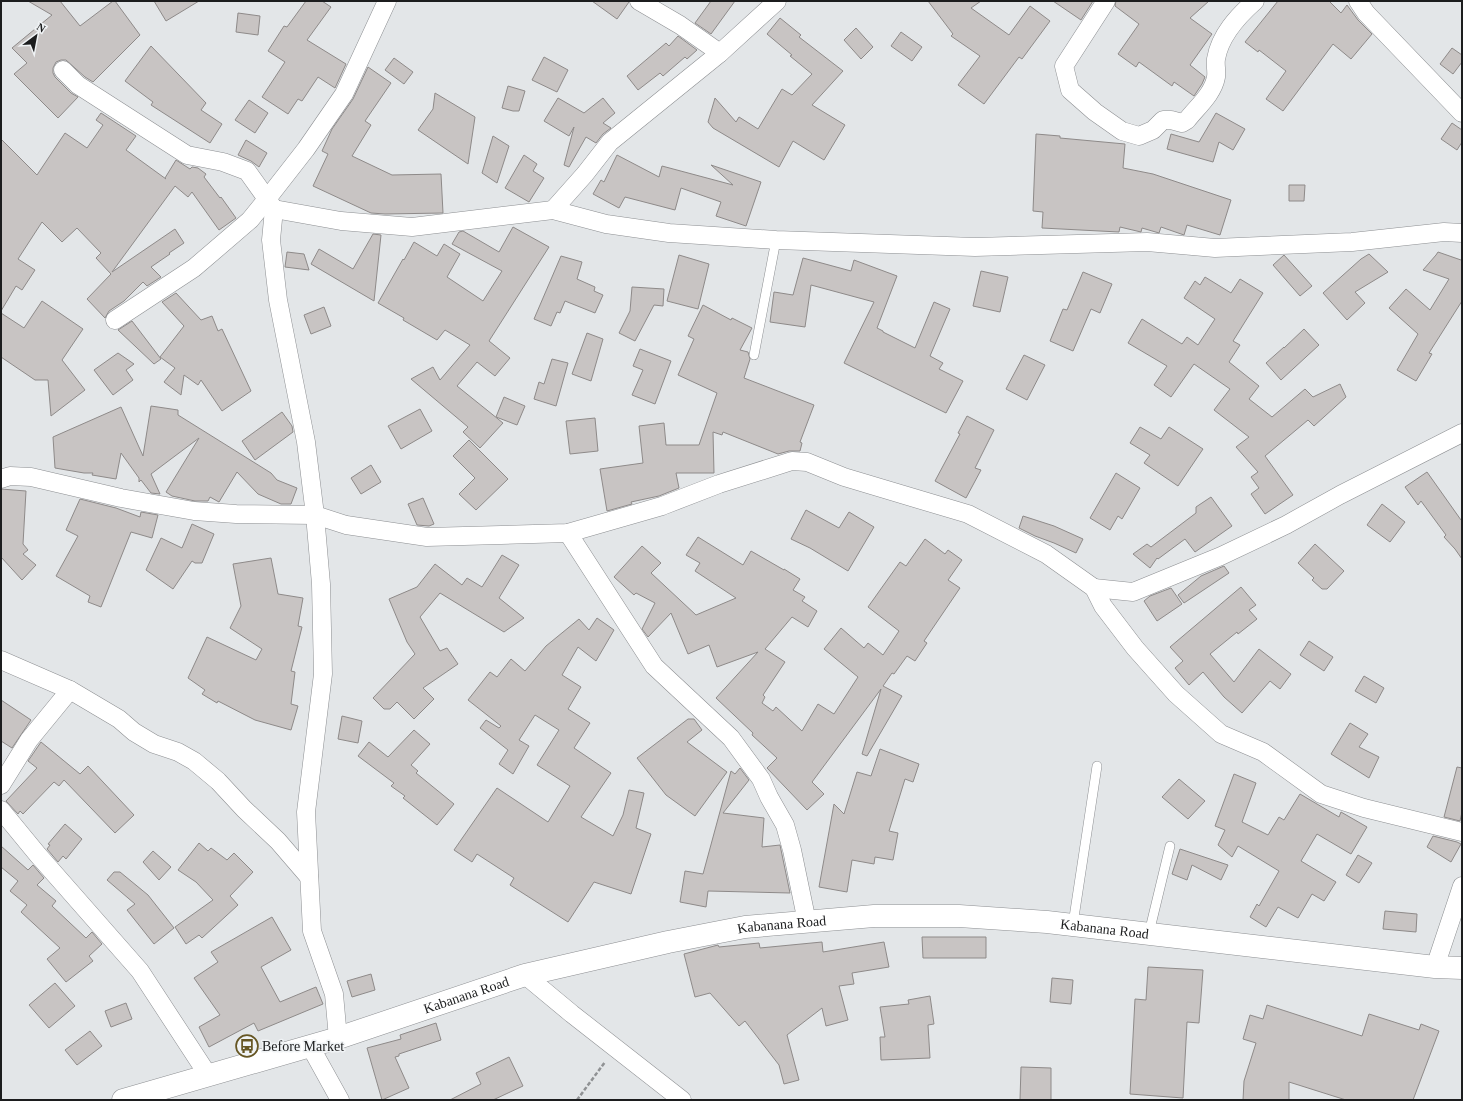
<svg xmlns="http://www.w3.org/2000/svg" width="1463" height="1101" font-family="Georgia,serif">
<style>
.building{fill:#c8c4c3;stroke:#8e8a89}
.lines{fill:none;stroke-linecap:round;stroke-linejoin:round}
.lane-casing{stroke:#8d8f92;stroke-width:10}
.street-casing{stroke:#8d8f92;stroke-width:19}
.secondary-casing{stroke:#8d8f92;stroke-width:23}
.path{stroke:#909294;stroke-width:2.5;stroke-dasharray:4 2;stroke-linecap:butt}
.lane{stroke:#fff;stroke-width:9}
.street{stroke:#fff;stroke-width:18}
.secondary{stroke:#fff;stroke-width:22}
.labels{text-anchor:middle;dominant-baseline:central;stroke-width:3;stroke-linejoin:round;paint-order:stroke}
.street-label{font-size:14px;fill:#1c1d1e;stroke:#f0f3f5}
.poi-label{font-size:14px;fill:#1c1d1e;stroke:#f0f3f5;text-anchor:start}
</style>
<rect width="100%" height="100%" fill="#e3e6e8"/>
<g class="building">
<path d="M28,1H60L80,26L113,1H115L140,35L93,82L85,77L66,60H61L56,62L53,68V73L55,77L71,93L78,97L58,118L14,74L27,63L12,48L52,15Z"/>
<path d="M154,1H199L166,21Z"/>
<path d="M306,1H322L331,7L307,40L346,64L335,88L318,77L302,101L298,99L288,114L262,97L285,62L268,51L284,26L287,27Z"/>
<path d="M592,1H629V2L617,19Z"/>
<path d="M711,1H735L711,34L695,23Z"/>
<path d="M928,1H981L971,8L1009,35L1030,6L1050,21L1022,59L1019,57L984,104L958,85L980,56L951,36L953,34Z"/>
<path d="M1053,1H1093L1081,20Z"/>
<path d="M1116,1H1209L1190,18L1212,34L1190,65L1205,77L1202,84L1194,96L1174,82L1172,86L1139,62L1136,67L1118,54L1139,24L1115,6Z"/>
<path d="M1278,1H1329L1341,13L1347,5L1358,20L1372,34L1351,59L1333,44L1283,111L1266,99L1286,71L1259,50L1258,52L1245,42Z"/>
<path d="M238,13L260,16L258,35L236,32Z"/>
<path d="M780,18L801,35L799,37L843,71L812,105L845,125L824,160L793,141L779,167L713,128L708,122L715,98L736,122L739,117L758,129L782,89L792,95L812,74L790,56L792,55L767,34Z"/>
<path d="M856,28L873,47L861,59L844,40Z"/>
<path d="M901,32L922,47L912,61L891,46Z"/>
<path d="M678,36L697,50L687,59L685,57L663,76L660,73L638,90L627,76L666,43L669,46Z"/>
<path d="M151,46L206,103L201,110L222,124L210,143L151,105L153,102L125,81Z"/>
<path d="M1452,48L1462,55V62L1453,74L1440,64Z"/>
<path d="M544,57L568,70L557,92L532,80Z"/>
<path d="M394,58L413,72L404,84L385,70Z"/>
<path d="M368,67L391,83L365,121L371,125L352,156L392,175L441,174L443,213L385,214L371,213L313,186L328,154L322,151L332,129L353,99Z"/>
<path d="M508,86L525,91L519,111H513L502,108Z"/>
<path d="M435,93L475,117L468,164L418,130L433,109Z"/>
<path d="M558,98L584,113L603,98L615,113L603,123L611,128L603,134L596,143L586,137L569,167L564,165L574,127L569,136L544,121Z"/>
<path d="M249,100L268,113L255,133L235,120Z"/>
<path d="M101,113L136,136L126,150L166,179L165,178L176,160L190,169L192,167L198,168L206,174L204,177L220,198L221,197L236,218L219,230L192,192L188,197L175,186L112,272L175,229L184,243L169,253L170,254L151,267L161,277L147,286L143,282L124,301L109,311L105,318L87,299L111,274L96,258L101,253L77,228L62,242L42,222L18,259L35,270L22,290L16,286L1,311V139L37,175L65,133L87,148L103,125L96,120Z"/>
<path d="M1216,113L1245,129L1233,150L1219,142L1213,162L1167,149L1171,134L1199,142Z"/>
<path d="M1452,123L1462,130V142L1457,150L1441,139Z"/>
<path d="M1036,134L1060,136V138L1125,144L1123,168L1153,174L1231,200L1220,235L1187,225L1184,235L1161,227L1159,233L1142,228L1141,232L1120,227L1119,232L1042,228L1043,212L1033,211Z"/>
<path d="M493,136L509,146L497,183L482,173Z"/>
<path d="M246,140L267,153L259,167L251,161L238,155Z"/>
<path d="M524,155L537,164L533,171L544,178L529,202L505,188Z"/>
<path d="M617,155L659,177L662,166L733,185L711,165L761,182L746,226L716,216L721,202L681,188L675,210L625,197L619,208L593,194L601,180L604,182Z"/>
<path d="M1289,185H1305L1304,201H1289Z"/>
<path d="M513,227L549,247L489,341L510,358L495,376L477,362L457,386L503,423L480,448L463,432L468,427L411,379L433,367L440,380L470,345L445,330L437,340L403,320L404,318L378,303L403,259L404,260L414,242L437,256L444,244L460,254L447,277L483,301L502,271L452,244L459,232L463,231L499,252Z"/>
<path d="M373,234L381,235L374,301L311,264L319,249L353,269Z"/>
<path d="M287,252L304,254L309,270L285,267Z"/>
<path d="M1438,252L1461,260L1462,259V301L1429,353L1432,354L1416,381L1397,370L1418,334L1389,308L1406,289L1430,310L1449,279L1423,270L1436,255Z"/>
<path d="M1369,254L1388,272L1355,292L1365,303L1347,320L1323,293L1361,259Z"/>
<path d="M679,255L709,264L698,309L667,301Z"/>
<path d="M1284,255L1312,286L1300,296L1273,265Z"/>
<path d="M561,256L582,262L577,279L595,287L594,291L603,295L595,313L565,301L560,313L557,312L551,326L534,319Z"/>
<path d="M803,258L851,271L854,260L897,276L877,328L883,331V332L915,348L934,302L950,309L930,356L943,363L939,369L963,381L946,413L844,363L874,302L811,285L805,327L770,322L774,292L793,295Z"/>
<path d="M981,271L1008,277L1000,312L973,306Z"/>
<path d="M1083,272L1112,284L1100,313L1091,309L1073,351L1050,341L1063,309L1067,310Z"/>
<path d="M1205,277L1231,293L1240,279L1263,293L1233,341L1240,345L1229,362L1259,386L1249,399L1272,417L1305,389L1313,397L1340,384L1346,397L1314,426L1308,420L1265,456L1293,495L1265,514L1251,494L1259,488L1251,477L1258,472L1236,447L1249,437L1214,410L1230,389L1194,364L1171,397L1154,385L1167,366L1128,343L1142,319L1182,344L1187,337L1198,345L1215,319L1184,298L1195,281L1200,285Z"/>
<path d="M632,287L664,289L663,306L654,305L635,341L619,333L630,311Z"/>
<path d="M176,293L201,320L212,316L218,331L222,329L251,391L222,411L201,380L198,385L184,375L181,395L164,382L175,368L160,357L184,326L162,302Z"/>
<path d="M42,301L83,329L62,360L85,390L51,416L48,380H35L1,357V313L24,328Z"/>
<path d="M703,305L731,320L732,318L752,328L740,350L748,352L750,359L744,378L814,405L800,442L802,443L800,451H789L778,454L723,432L722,435L713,432L714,473H676L679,488L659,496L631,502L632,504L607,511L600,469L643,463L639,426L664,423L666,445H699L717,393L678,375L694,339L688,336Z"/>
<path d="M324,307L331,326L311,334L304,315Z"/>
<path d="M132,321L161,359L154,364L118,330Z"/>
<path d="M1304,329L1319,345L1281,380L1266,363L1284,347V348Z"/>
<path d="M587,333L603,339L591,381L572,374Z"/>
<path d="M640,349L671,361L655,404L632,395L643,370L633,366Z"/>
<path d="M118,353L134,364L126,370L133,380L113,395L94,370Z"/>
<path d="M1024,355L1045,365L1027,400L1006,389Z"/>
<path d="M552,359L568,363L556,406L534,399L539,382L544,384Z"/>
<path d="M504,397L525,406L517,425L496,417Z"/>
<path d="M151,406L178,410V415L271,473L277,480L297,488L291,504H281L258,494L237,472L219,502L210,497L208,501H195L172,496L166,492L199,438L151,474L160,494L151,493L141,480L139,482V478L121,453L116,479L92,475L93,473H84L55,468L53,437L121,407L143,456Z"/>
<path d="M420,409L432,431L401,449L388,426Z"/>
<path d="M282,412L292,426L293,432L255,460L242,441Z"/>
<path d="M967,416L994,430L975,468L981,470L966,498L935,481L960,434L958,433Z"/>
<path d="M595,418L598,451L570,454L566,421Z"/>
<path d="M1140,427L1161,439L1169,427L1203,449L1178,486L1144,463L1150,455L1130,443Z"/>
<path d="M469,440L508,479L476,510L459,494L475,478L453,456Z"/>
<path d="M371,465L381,482L361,494L351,478Z"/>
<path d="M1427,472L1461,520L1462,519V559L1455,549L1444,537L1446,535L1421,501L1418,505L1405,487Z"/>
<path d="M1116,473L1140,488L1122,519L1118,516L1110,530L1090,518Z"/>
<path d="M1,489L26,491L23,544L28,550L23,554L36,565L22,580L1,557Z"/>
<path d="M1211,497L1232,526L1195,552L1185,539L1158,559L1157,558L1150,568L1133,554L1147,544L1151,547L1196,513V507Z"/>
<path d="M423,498L434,524L429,526L417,525L408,504Z"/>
<path d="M80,499L116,508L140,517L141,512L158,515L152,538L131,532L101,607L88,602L90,596L56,576L78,536L66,530Z"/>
<path d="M1382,504L1405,522L1390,542L1367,525Z"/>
<path d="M806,510L839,528L849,512L874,527L848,571L810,548L791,539Z"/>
<path d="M1023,516L1054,526L1083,539L1076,553L1054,543L1035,536L1019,528Z"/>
<path d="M192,524L214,534L202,563H195L192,561L173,589L146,570L161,538L182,548Z"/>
<path d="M698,537L743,565L751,551L784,570V569L800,579L793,590L805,597L802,601L817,611L808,627L792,617L765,649L785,662L763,695L765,697L762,703L773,711L776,707L802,731L818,704L834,714L858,677L824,649L841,628L864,648L868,643L883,655L899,631L868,607L900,562L906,566L925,539L945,554L948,550L962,560L948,580L960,588L924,641L927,643L915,661L907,656L894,674L892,673L883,686L902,696L867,756L862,754L881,689L812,782L824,794L807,810L767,768L777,758L752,735L753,733L716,698L758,652L717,667L709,645L688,654L671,613L648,637L642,629L655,603L636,593L634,595L614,577L642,546L661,563L651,573L696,615L736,598L695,571L700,563L686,555Z"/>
<path d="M1315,544L1344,571L1327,589H1322L1312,580L1314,578L1298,563Z"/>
<path d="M502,555L519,565L499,598L524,618L504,632L440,593L420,617L440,651L447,648L458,664L423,688L434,699L414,719L397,702L390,709H384L373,698L415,654L407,642L389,599L417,587L435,564L462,585L467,578L482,587Z"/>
<path d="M271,558L278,594L303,598L298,626L302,627L291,671L295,672L291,704L298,706L291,730L255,720L218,701L217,703L202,694L205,690L188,678L207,637L256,660L262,649L230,628L241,606L233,564Z"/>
<path d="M1224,566L1229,573L1184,603L1178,595L1201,576Z"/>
<path d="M1241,587L1256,605L1249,610L1257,619L1238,634L1237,632L1210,654L1234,682L1259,649L1291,674L1280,689L1270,681L1242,713L1224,697L1203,672L1189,685L1175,668L1183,661L1170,647Z"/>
<path d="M1171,588L1182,604L1157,621L1144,601L1150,596Z"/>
<path d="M597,618L614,630L596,661L578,647L562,675L581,687L568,709L590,723L574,748L611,773L581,817L613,836L623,815L629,790L644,793L636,828L651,834L631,894L594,882L568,922L510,885L514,878L477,854L472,862L454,850L497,788L548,822L570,786L537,765L559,730L535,715L519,740L529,746L513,774L499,764L508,750L480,728L486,720L499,728L501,726L468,700L490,672L497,677L511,659L525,671L546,646L579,619L589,630Z"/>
<path d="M1309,641L1333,657L1324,671L1300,655Z"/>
<path d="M1364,676L1384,688L1376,703L1355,691Z"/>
<path d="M1,700L31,720L12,748L1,741Z"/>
<path d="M342,716L362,721L358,743L338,739Z"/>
<path d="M688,719H694L702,730L687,742L727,772L695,816L666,795L637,758Z"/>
<path d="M1350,723L1368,734L1359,747L1379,757L1369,778L1331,754Z"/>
<path d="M414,730L430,744L411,765L418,771L416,773L454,804L437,825L403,798L405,796L391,786L394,783L358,756L369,742L388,757Z"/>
<path d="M41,742L80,774L88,766L134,815L115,833L64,780L59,786L54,782L23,814L20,811L18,814L6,801L37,768L28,761Z"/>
<path d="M880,749L919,764L913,782L905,779L889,831L898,833L893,860L875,857L874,864L852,860L847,892L819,887L834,804L844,814L857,772L871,776Z"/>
<path d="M1457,767L1462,768V812L1460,821L1444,817Z"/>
<path d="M740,768L749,780L723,813L764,818L762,847L780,845L790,893L708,891L706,907L680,902L685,871L703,874L731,771L735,774Z"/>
<path d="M1234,774L1256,783L1242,822L1268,835L1279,817L1284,820L1300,794L1339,817L1341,812L1367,827L1351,854L1317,834L1301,861L1336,882L1324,901L1312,894L1298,918L1278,907L1266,927L1250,917L1257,904L1259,906L1279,871L1238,846L1232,857L1218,845L1225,830L1215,826Z"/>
<path d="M1179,779L1205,801L1188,819L1162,797Z"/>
<path d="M65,824L82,839L66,859L63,856L58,862L47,849L50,845L48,844Z"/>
<path d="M1433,836L1457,842L1461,844L1451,862L1427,847Z"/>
<path d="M199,843L208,851L211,848L227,860L234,853L253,872L230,896L238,905L202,938L199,935L186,944L175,927L213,900L196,882L178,870Z"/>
<path d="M1,846L28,870L33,865L44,878L37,885L56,901L52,906L86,938L92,932L102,944L89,956L93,961L66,982L47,959L60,948L21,912L27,905L10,891L18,881L1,867Z"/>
<path d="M1180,849L1228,865L1221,880L1192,865L1187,880L1172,874Z"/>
<path d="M153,851L171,867L159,880L143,862Z"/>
<path d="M1358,855L1372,863L1359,883L1346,875Z"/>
<path d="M114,872H120L148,895L174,928L154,944L127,910L135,904L107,880Z"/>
<path d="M1385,911L1417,914L1416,932L1383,929Z"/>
<path d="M272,917L291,950L261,967L280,1002L316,987L323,1004L258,1031L254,1023L209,1047L199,1027L220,1015L194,978L218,962L211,952Z"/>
<path d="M922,937H986V958H923Z"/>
<path d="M822,942L823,952L884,942L889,967L852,973L854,984L839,986L848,1020L826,1026L822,1008L787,1035L799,1080L784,1084L779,1065L745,1021L739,1026L710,993L695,997L684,954L718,945L719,947L759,943L760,948Z"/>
<path d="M1148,967L1203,970L1199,1023L1187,1022L1183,1098L1130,1094L1135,999L1146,1000Z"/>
<path d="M371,974L375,990L352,997L347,981Z"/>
<path d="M1052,978L1073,980L1071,1004L1050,1002Z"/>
<path d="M55,983L75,1006L49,1028L29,1005Z"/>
<path d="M930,996L934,1024L928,1025L930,1058L881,1060L880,1037H885L880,1007L909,1004L908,1000Z"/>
<path d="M126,1003L132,1019L111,1027L105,1011Z"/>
<path d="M1267,1005L1362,1036L1369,1014L1419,1030L1421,1024L1439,1031L1413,1100H1346L1289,1082V1100H1243L1244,1081L1256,1043L1243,1039L1250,1015L1263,1019Z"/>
<path d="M436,1023L441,1040L399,1054V1056L395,1057L409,1088L382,1100L367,1048L401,1039L400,1035Z"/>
<path d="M90,1031L102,1046L77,1065L65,1050Z"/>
<path d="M509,1057L523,1086L493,1100H450L481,1084L476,1073Z"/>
<path d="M1021,1067L1051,1068V1100H1020Z"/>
</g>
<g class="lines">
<g class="lane-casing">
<g id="lane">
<path d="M754,355L776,240"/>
<path d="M1073,924L1097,766"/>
<path d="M1149,933L1170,846"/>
</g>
</g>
<g class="street-casing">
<g id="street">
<path d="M639,1L680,25L720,53"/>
<path d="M1106,1L1064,66L1070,90L1095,112L1122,131L1139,136L1153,130L1163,120H1171L1182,123L1187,120C1197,107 1213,94 1216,77C1217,71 1215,65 1216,59C1220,35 1238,16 1255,1"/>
<path d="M1358,1L1366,13L1462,113"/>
<path d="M63,70L78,85L187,155L223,162L247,171L267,199L250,220L194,268L115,320"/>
<path d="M274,209L341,221L412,227L553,210L606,224L669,233L776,240L975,247L1147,242L1215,248L1352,242L1444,232L1462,233"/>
<path d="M553,210L585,174L610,142L720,53L777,1"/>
<path d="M1,479L10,476L31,477L121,498L194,511L236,514L315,515L346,525L427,537L568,533L662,506L719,484L792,461L807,462L844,477L968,514L1046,554L1094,588L1103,606L1135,648L1176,694L1221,734L1263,752L1321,794L1364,808L1462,832"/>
<path d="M568,533L654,666L731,738L761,779L769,797L785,825L792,850L807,922"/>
<path d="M1094,588L1133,592L1221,556L1286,525L1340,495L1462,433"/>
<path d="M1,660L70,690L119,719L134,732L154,744L178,752L194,761L218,781L244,809L278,841L309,877"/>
<path d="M1,785L29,740L70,690"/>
<path d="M1,810L38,855L140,971L208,1075"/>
<path d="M1435,967L1462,886"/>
<path d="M525,975L572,1014L682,1100"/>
<path d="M338,1038L334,994L312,931L306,812L323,674L321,584L315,515L306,442L278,300L271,240L274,209L267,199L306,149L344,94L387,1"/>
<path d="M310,1046L340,1100"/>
</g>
</g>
<g class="secondary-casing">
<g id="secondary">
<path id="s1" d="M123,1100L338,1038L525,975L668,942L745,927L874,916H959L1047,922L1435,967L1462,968"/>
</g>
</g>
<path class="path" d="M577,1100L605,1062"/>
<use href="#lane" class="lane"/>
<use href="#street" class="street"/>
<use href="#secondary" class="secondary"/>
</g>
<defs>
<g id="bus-ring" transform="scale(1.15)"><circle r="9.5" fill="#f0f3f5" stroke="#665623" stroke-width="1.5"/><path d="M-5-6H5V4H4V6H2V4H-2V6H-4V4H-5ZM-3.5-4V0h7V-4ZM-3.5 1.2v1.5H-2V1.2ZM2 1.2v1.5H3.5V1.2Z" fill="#665623"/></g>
</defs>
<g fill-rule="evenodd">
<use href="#bus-ring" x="247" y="1046"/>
</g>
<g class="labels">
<g class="street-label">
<text stroke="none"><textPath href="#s1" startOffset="683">Kabanana Road</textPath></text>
<text stroke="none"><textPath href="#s1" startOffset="1007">Kabanana Road</textPath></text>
<text stroke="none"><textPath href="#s1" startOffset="359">Kabanana Road</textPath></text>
</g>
<g class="poi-label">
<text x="262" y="1046">Before Market</text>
</g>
</g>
<rect width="1463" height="1101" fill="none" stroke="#1c1d1e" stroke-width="4"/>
<g transform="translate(36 36) rotate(32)" stroke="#f0f3f5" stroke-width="3" paint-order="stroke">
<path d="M0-3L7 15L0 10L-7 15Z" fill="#1c1d1e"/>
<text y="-6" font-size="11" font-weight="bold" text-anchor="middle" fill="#1c1d1e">N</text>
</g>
</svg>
